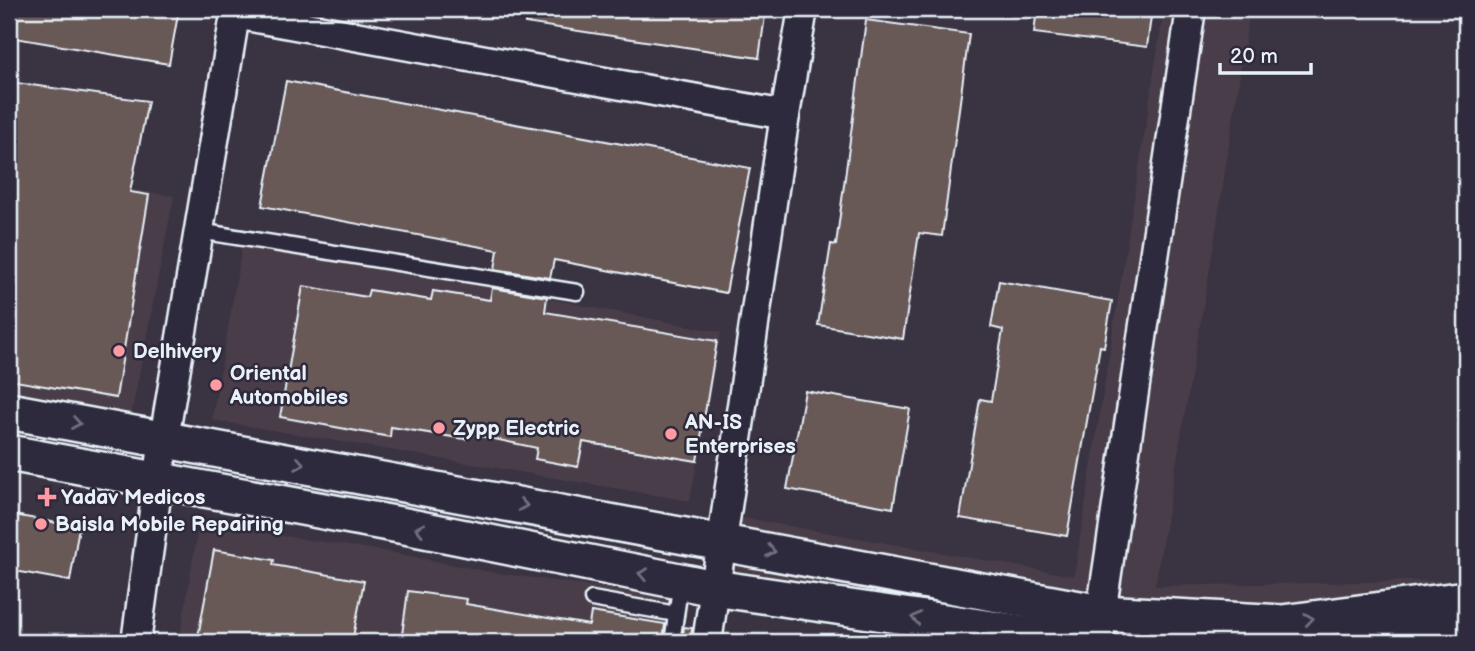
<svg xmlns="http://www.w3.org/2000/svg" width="1475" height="651" font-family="'Balsamiq Sans',sans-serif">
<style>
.built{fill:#483e48}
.building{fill:#685856;stroke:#e8f1f8;stroke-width:2}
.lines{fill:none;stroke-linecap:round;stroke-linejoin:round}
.service-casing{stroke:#e8f1f8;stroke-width:19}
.minor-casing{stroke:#e8f1f8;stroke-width:33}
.tertiary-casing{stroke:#e8f1f8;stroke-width:40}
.service{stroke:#2f2a3d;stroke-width:14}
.minor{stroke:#2f2a3d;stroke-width:28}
.tertiary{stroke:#2f2a3d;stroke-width:35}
.oneway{stroke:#70707e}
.poi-dot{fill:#ff9aa2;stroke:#2f2a3d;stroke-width:2.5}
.labels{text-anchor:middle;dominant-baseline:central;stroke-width:5;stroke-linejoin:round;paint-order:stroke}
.poi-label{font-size:21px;font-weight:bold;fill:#e8f1f8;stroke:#2f2a3d;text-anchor:start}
</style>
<rect width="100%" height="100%" fill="#3a3342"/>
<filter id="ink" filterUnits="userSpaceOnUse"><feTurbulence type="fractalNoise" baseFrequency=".0143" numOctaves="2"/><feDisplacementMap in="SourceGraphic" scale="14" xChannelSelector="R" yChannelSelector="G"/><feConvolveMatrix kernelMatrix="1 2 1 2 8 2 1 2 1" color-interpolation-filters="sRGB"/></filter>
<g filter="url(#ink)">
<g class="built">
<path d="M1164,9H1250L1213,250L1155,586L1466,580V642H932L719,607L733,516L1074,576Z"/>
<path d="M9,172L174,196L131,416L9,393Z"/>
<path d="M242,247L487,287L721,332L690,501L212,420Z"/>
<path d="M199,523L390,552L485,571L689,600L682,642H179Z"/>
</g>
<g class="building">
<path d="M9,9H179L169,64L9,37Z"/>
<path d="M526,9H766L759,58L525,23Z"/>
<path d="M1037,9H1152L1147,47L1034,33Z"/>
<path d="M866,20L969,34L942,236L919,233L903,339L818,325L831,244L836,245Z"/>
<path d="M286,81L750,168L726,293L554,260L550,278L495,269L498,250L262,206Z"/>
<path d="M9,82L148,101L130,192L149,195L116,398L9,380Z"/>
<path d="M999,281L1112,301L1104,347L1100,346L1067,536L960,518L980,399L991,401L1003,330L991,327Z"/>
<path d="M303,286L367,297L369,290L431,300L433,291L490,300L492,288L547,297L545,312L717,341L697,461L583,442L578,467L535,459L537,448L466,433L465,439L391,427L390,437L280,417Z"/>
<path d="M805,391L910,409L893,508L787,489Z"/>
<path d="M9,514L79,527L70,581L9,570Z"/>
<path d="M214,550L274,560L273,565L364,581L352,642H197Z"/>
<path d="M408,591L467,599L466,604L589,625L591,612L665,624L663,642H401Z"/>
<path d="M684,627L692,628L691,642H682Z"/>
</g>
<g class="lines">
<g class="service-casing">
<g id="service">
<path d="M199,231L577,292"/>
<path d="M592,599L676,614"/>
<path d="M672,642L681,582"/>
</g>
</g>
<g class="minor-casing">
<g id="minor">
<path d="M235,14L785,115"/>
<path d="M136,642L164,439L236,9"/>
<path d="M707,642L785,115L803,9"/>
<path d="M1099,642L1101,613L1191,9"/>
</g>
</g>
<g class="tertiary-casing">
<g id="tertiary">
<path d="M9,411L1101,613L1282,623L1466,599"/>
<path d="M9,453L405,526L714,588L1080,642"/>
<path d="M1355,642L1457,623L1466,618"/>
</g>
</g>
<use href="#service" class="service"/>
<use href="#minor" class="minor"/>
<use href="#tertiary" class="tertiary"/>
</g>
<defs><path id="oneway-chevron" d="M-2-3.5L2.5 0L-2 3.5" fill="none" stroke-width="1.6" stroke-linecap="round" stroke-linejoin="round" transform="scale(1.75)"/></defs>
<g class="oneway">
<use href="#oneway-chevron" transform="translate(76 423) rotate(10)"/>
<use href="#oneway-chevron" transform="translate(300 464) rotate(10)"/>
<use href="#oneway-chevron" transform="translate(523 505) rotate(10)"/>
<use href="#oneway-chevron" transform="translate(420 529) rotate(-168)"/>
<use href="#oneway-chevron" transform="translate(771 551) rotate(11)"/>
<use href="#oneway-chevron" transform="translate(643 574) rotate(-169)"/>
<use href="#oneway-chevron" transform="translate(916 618) rotate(-172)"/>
<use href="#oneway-chevron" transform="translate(1309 619) rotate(-8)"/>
</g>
</g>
<g class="poi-dot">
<circle cx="119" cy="351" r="7"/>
<circle cx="216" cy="385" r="7"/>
<circle cx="439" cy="428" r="7"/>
<circle cx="671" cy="434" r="7"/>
<path d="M43.5 486.5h7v7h7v7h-7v7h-7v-7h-7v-7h7z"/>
<circle cx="41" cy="524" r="7"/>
</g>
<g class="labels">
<g class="poi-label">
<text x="133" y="351">Delhivery</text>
<text x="230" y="373">Oriental<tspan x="230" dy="24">Automobiles</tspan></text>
<text x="685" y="422">AN-IS<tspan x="685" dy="24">Enterprises</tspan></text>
<text x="453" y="428">Zypp Electric</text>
<text x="61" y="497">Yadav Medicos</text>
<text x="55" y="524">Baisla Mobile Repairing</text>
</g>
</g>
<rect width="1475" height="651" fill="none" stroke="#2f2a3d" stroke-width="35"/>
<rect x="18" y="18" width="1440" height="616" fill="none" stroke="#e8f1f8" stroke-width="2.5" filter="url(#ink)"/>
<path d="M1220 63v10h91v-10" fill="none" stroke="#e8f1f8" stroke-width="3.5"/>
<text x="1230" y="63" font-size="21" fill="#e8f1f8" stroke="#2f2a3d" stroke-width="5" paint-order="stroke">20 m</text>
</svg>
